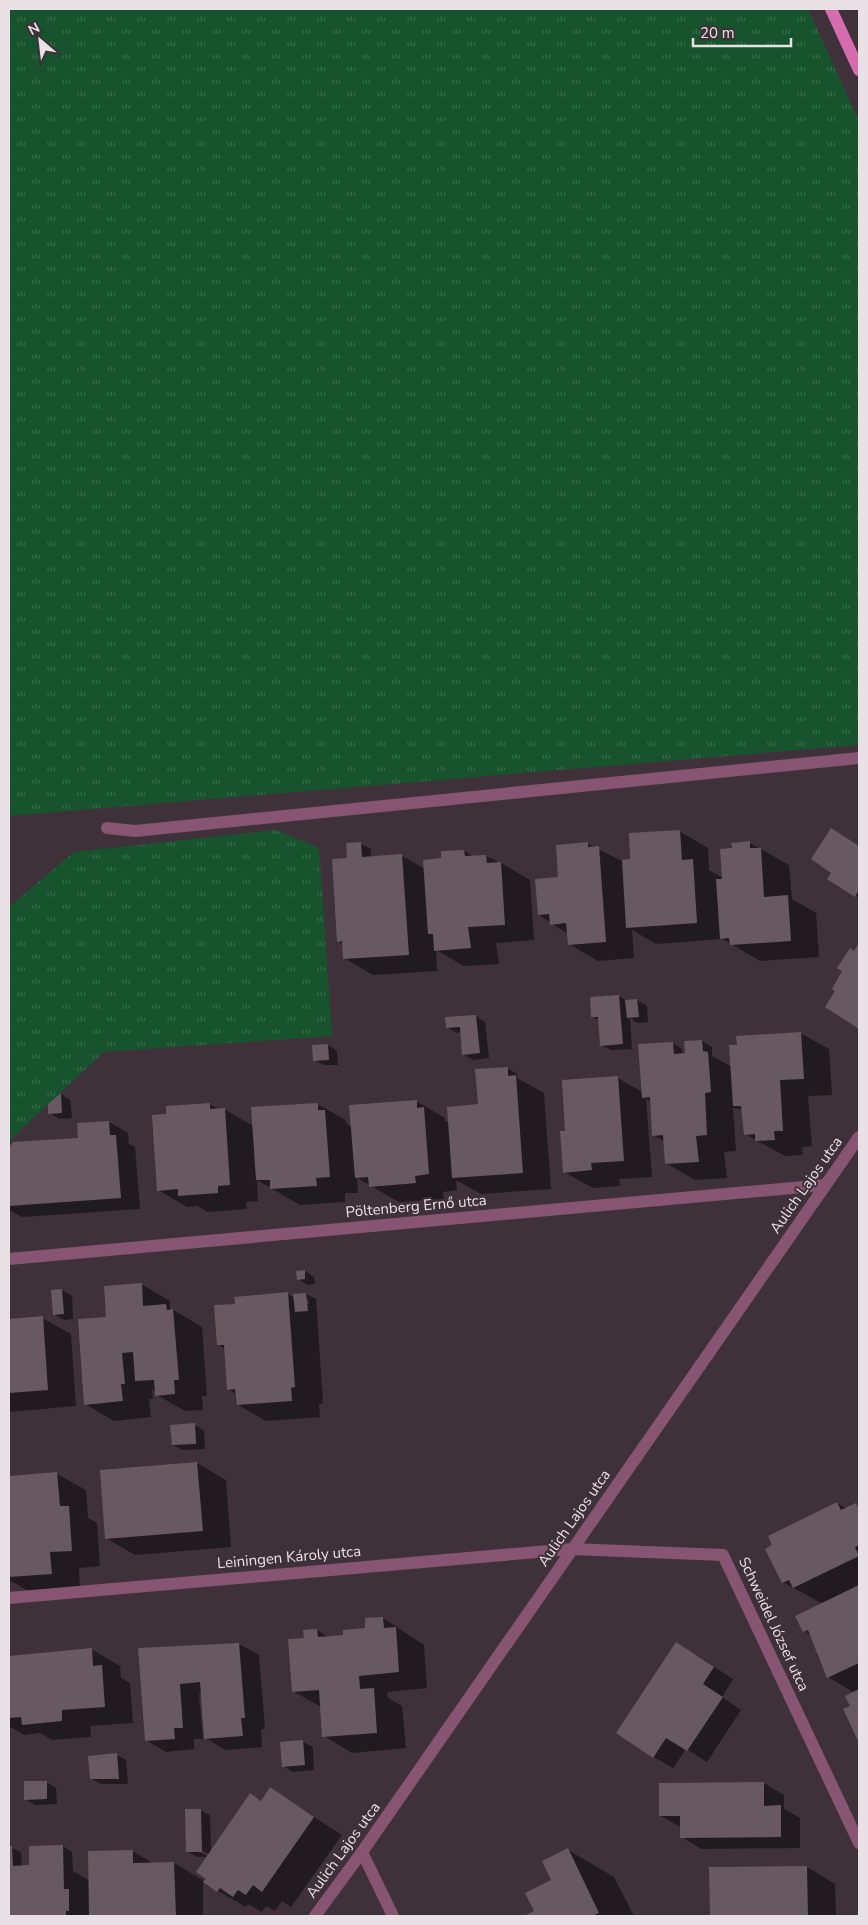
<svg xmlns="http://www.w3.org/2000/svg" width="868" height="1925" font-family="'Nunito Sans',sans-serif">
<style>
.grass{fill:url(#grass-tufts)}
.shadow{fill:#0007;fill-rule:evenodd}
.building{fill:#685961}
.lines{fill:none;stroke-linecap:round;stroke-linejoin:round}
.minor{stroke:#875472;stroke-width:12}
.major{stroke:#d56cae;stroke-width:12}
.labels{text-anchor:middle;dominant-baseline:central;stroke-width:4;stroke-linejoin:round;paint-order:stroke}
.street-label{font-size:15px;fill:#eae1e6;stroke:#3f3139}
</style>
<defs>
<pattern id="grass-tufts" width="24" height="20" patternUnits="userSpaceOnUse" patternTransform="scale(1.25)"><rect width="24" height="20" fill="#17532c"/><path d="M3 7l-1-3M5 7V3M7 7l1-3M15 17l-1-3M17 17v-4M19 17l1-3" fill="none" stroke="#396b4b"/></pattern>
</defs>
<rect width="100%" height="100%" fill="#3f3139"/>
<g class="grass">
<path d="M9,9H808L859,121V745L9,816Z"/>
<path d="M276,830L319,848L332,1036L104,1052L9,1141V907L74,852Z"/>
</g>
<g class="shadow">
<path d="M679,831L708,848L709,870L723,878L733,850L750,843L789,865L792,899L816,913L819,957L760,961L723,939L656,944L632,930L634,958L598,961L569,944L568,934L539,915L559,878L588,844L622,861L632,860Z"/>
<path d="M851,841L859,847V898L829,879Z"/>
<path d="M347,844H361L371,849V858L402,856L425,869L464,851L474,857L486,856L501,863L530,880L534,940L496,943L499,964L464,966L436,950L437,971L373,975L344,958V944L338,941L351,859Z"/>
<path d="M859,945V1028L827,1007Z"/>
<path d="M619,996L627,1001L637,1000L647,1006L648,1022L638,1023L630,1018L632,1049L611,1050L601,1045L599,1020L593,1017Z"/>
<path d="M476,1016L485,1022L489,1058L473,1060L463,1054L461,1032L457,1033L447,1027Z"/>
<path d="M800,1033L829,1049L832,1095L808,1096L812,1146L802,1147L803,1155L785,1156L745,1134L743,1110L733,1108L736,1151L724,1152L727,1178L695,1180L666,1163L664,1141L653,1135L651,1102L646,1099L652,1177L619,1179L620,1186L593,1188L564,1172L567,1132L618,1078L642,1092L673,1043L682,1049L683,1054H689L686,1042L702,1041L712,1047V1056L732,1067L738,1046Z"/>
<path d="M328,1045L337,1051L338,1065H324L314,1060Z"/>
<path d="M507,1068L517,1074V1078L544,1093L551,1189L481,1194L456,1180L457,1190L443,1192L444,1199L399,1202L357,1178L358,1193H345V1202L300,1205L257,1180L258,1201L246,1202L247,1209L208,1212L197,1206L187,1207L158,1190L167,1115L209,1104L219,1109H224L253,1126L317,1104L346,1120V1123L352,1127L416,1101L445,1118V1121L449,1123L479,1105Z"/>
<path d="M61,1094L70,1100L72,1118L59,1119L50,1113Z"/>
<path d="M109,1122L128,1133L129,1144L135,1147L140,1209L22,1217L9,1210V1150L14,1144L80,1139Z"/>
<path d="M305,1271L314,1277L315,1284L308,1285L298,1279Z"/>
<path d="M141,1284L170,1301V1308L202,1327L207,1396H202L203,1410L185,1411L157,1395L152,1389L153,1399H149L151,1417L114,1421L85,1404L108,1318Z"/>
<path d="M62,1290L72,1296L73,1319L64,1320L54,1314Z"/>
<path d="M288,1294L295,1298V1295L306,1294L316,1299L323,1403L319,1404L320,1417L266,1421L238,1405L237,1395L228,1389L225,1349L218,1344L236,1305L235,1298ZM306,1299H308L309,1304H306Z"/>
<path d="M42,1318L71,1334L76,1406L9,1412V1320Z"/>
<path d="M194,1425L204,1430L205,1449L183,1450L173,1445Z"/>
<path d="M197,1463L226,1480L231,1547L135,1555L106,1538Z"/>
<path d="M57,1474L86,1490L88,1518L97,1523L100,1566L79,1568L80,1590L32,1593L9,1580V1477Z"/>
<path d="M837,1503L847,1509L856,1505L859,1506V1740L844,1710L852,1706L855,1693L828,1677L817,1655L820,1653L812,1636L804,1631L823,1604L783,1582Z"/>
<path d="M383,1618L424,1645L427,1688L387,1692L388,1698L402,1706L406,1748L352,1753L324,1736L321,1707L293,1691L305,1639L317,1630L330,1638L344,1636L367,1629Z"/>
<path d="M239,1644L259,1655L265,1729H261L262,1747L225,1750L206,1738L202,1694H199L203,1739H194V1749L166,1752L146,1740L139,1649Z"/>
<path d="M91,1649L120,1666L121,1678L130,1683L133,1723L90,1726L91,1737L52,1740L40,1733L24,1735L9,1726V1657Z"/>
<path d="M696,1655L733,1679L722,1697L741,1710L707,1762L686,1749L673,1768L654,1757Z"/>
<path d="M303,1742L313,1747L314,1770L293,1772L283,1766Z"/>
<path d="M117,1755L126,1760L128,1784H101L92,1779Z"/>
<path d="M46,1782L56,1788L57,1804L35,1805L25,1799Z"/>
<path d="M764,1783L784,1795V1809L800,1818V1848L701,1849L682,1837L680,1827L661,1816V1785Z"/>
<path d="M270,1789L342,1835L291,1907L282,1901L275,1911L266,1906L262,1912L248,1904L246,1907L218,1891L207,1878L208,1857H197L187,1851L200,1810L210,1815L211,1852L251,1795L262,1801ZM197,1847L209,1854V1857L196,1850Z"/>
<path d="M63,1846L72,1852L73,1871L90,1881L133,1851L154,1864L174,1863L203,1880V1916H9V1847L21,1852L22,1866H34Z"/>
<path d="M568,1850L614,1877L634,1916H527L536,1912Z"/>
<path d="M807,1867L835,1884L836,1916H711V1869Z"/>
</g>
<g class="building">
<path d="M831,828L859,846V890L855,897L827,879L831,873L811,859Z"/>
<path d="M680,830L682,860L693,859L697,923L626,928L622,860L630,859L629,833Z"/>
<path d="M750,841V848H761L764,897L788,895L791,941L730,945L729,938L720,939L716,879H722L720,849L732,848L731,843Z"/>
<path d="M361,842L362,857L402,854L409,955L343,959L342,941L337,942L332,859L347,858L346,843Z"/>
<path d="M588,842V847L599,846L606,942L568,945L566,923L550,925L549,914L538,915L535,879L558,877L556,845Z"/>
<path d="M464,850L465,856L486,855L487,863L501,862L505,925L468,927L471,948L434,951L433,934H428L423,860L441,858V851Z"/>
<path d="M859,943V1029L825,1007L835,991L832,989L842,971L837,968L850,948L854,951Z"/>
<path d="M619,995L623,1044L600,1046L598,1017H591L590,997Z"/>
<path d="M637,999L639,1017L627,1018L625,1000Z"/>
<path d="M476,1015L480,1053L462,1055L460,1027L446,1028L445,1017Z"/>
<path d="M801,1032L804,1079L780,1080L783,1131H774L775,1140L755,1141V1134L744,1135L741,1106H733L729,1045H737L736,1036Z"/>
<path d="M702,1040L703,1051L708,1052L711,1092L705,1093L707,1135L696,1136L699,1162L665,1164L663,1135L652,1136L650,1097L642,1098L638,1044L673,1042L674,1054L685,1053L684,1041Z"/>
<path d="M328,1044L329,1060L313,1061L312,1045Z"/>
<path d="M508,1067V1076L516,1075L523,1173L452,1178L447,1107L478,1104L475,1069Z"/>
<path d="M618,1076L624,1161L591,1163L592,1170L563,1173L560,1131H565L562,1080Z"/>
<path d="M61,1093L62,1113L48,1114V1104Z"/>
<path d="M417,1100V1108L424,1107L429,1174L415,1176L416,1183L393,1185L369,1187L368,1177L355,1178L349,1105Z"/>
<path d="M210,1103V1109L225,1108L230,1185L218,1186V1193L178,1196V1189L157,1191L152,1115L166,1114V1106Z"/>
<path d="M318,1103V1110H325L330,1177L316,1178L317,1186L270,1189V1180H256L251,1107Z"/>
<path d="M109,1121L110,1135H116L121,1198L9,1206V1148L13,1142L78,1138L77,1123Z"/>
<path d="M305,1270V1279L297,1280L296,1271Z"/>
<path d="M142,1283L143,1306L166,1304L167,1310L173,1309L179,1380H174L175,1394L155,1396L154,1380L135,1381L133,1352L122,1353L125,1384H121L123,1401L84,1405L78,1319L106,1317L104,1286Z"/>
<path d="M62,1289L64,1314L53,1315L51,1290Z"/>
<path d="M288,1292L295,1387L291,1388L292,1401L237,1405L235,1389L227,1390L224,1345H217L214,1305L235,1304L234,1297Z"/>
<path d="M306,1293L308,1311L295,1312L293,1294Z"/>
<path d="M43,1316L48,1390L9,1393V1319Z"/>
<path d="M195,1423L196,1444L172,1445L170,1425Z"/>
<path d="M197,1462L203,1531L105,1539L100,1470Z"/>
<path d="M57,1472L60,1506H69L72,1551L50,1552L52,1574L9,1577V1476Z"/>
<path d="M837,1502L841,1510L856,1503L859,1509V1545L855,1547L859,1556L793,1588L789,1580L782,1583L765,1549L772,1545L768,1536Z"/>
<path d="M859,1585V1663L827,1678L808,1630L803,1632L795,1616Z"/>
<path d="M383,1617L384,1628L396,1627L399,1672L359,1676L360,1689L374,1688L377,1733L322,1737L319,1690L292,1692L288,1639L304,1638L303,1630L317,1629L318,1637L343,1635V1630L365,1628V1618Z"/>
<path d="M676,1642L714,1667L703,1684L723,1697L687,1751L666,1738L653,1758L616,1733Z"/>
<path d="M239,1643L245,1718H241L243,1736L204,1739L200,1682L180,1684L183,1728H174L175,1739L145,1741L138,1648Z"/>
<path d="M92,1648L93,1666L102,1665L105,1707L62,1710V1721L22,1725L21,1717L9,1718V1656Z"/>
<path d="M859,1689V1743L843,1709L850,1706L845,1696Z"/>
<path d="M303,1740L305,1765L282,1767L280,1742Z"/>
<path d="M117,1753L119,1779H90L88,1756Z"/>
<path d="M24,1781H47V1799L24,1800Z"/>
<path d="M764,1782V1806L781,1805V1837L680,1838V1816H659V1783Z"/>
<path d="M270,1787L314,1817L262,1892L253,1885L246,1895L238,1890L233,1897L220,1888L217,1892L203,1882L206,1879L196,1872L250,1793L261,1801Z"/>
<path d="M185,1809H201L202,1852H186Z"/>
<path d="M63,1845L64,1889H69V1911H66V1916H9V1846H12L13,1866L29,1865V1846Z"/>
<path d="M568,1848L599,1913L592,1916H524L534,1911L525,1893L551,1880L542,1861Z"/>
<path d="M133,1850V1863L174,1862L176,1916H89L88,1851Z"/>
<path d="M807,1866L808,1916H710L709,1867Z"/>
</g>
<g class="lines">
<g class="minor">
<path d="M107,828L135,831L859,758"/>
<path d="M9,1259L825,1185"/>
<path d="M9,1598L572,1549L723,1555L859,1843"/>
<path d="M362,1852L393,1916"/>
<path d="M315,1916L362,1852L859,1137"/>
</g>
<path class="major" d="M831,9L859,70"/>
</g>
<g class="labels">
<g class="street-label">
<text transform="translate(806 1185) rotate(-55)">Aulich Lajos utca</text>
<text transform="translate(416 1206) rotate(-5)">Pöltenberg Ernő utca</text>
<text transform="translate(574 1518) rotate(-55)">Aulich Lajos utca</text>
<text transform="translate(289 1557) rotate(-5)">Leiningen Károly utca</text>
<text transform="translate(774 1624) rotate(65)">Schweidel József utca</text>
<text transform="translate(343 1850) rotate(-54)">Aulich Lajos utca</text>
</g>
</g>
<rect width="868" height="1925" fill="none" stroke="#eae1e6" stroke-width="20"/>
<g transform="translate(40 40) rotate(332)" stroke="#3f3139" stroke-width="4" paint-order="stroke">
<path d="M0-4L9 19L0 12L-9 19Z" fill="#eae1e6"/>
<text y="-8" font-size="14" font-weight="bold" text-anchor="middle" fill="#eae1e6">N</text>
</g>
<path d="M693 38v8h98v-8" fill="none" stroke="#eae1e6" stroke-width="2.5"/>
<text x="700" y="38" font-size="15" fill="#eae1e6" stroke="#3f3139" stroke-width="4" paint-order="stroke">20 m</text>
</svg>
